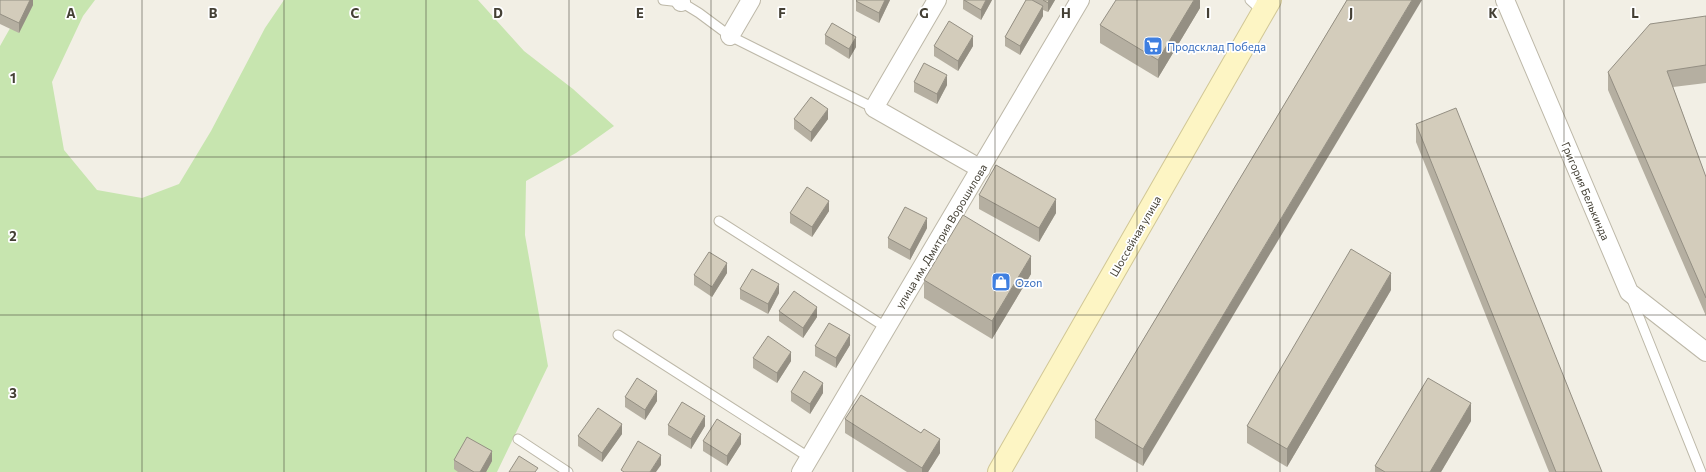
<svg xmlns="http://www.w3.org/2000/svg" width="1706" height="472" font-family="Commissioner,sans-serif">
<style>
.green{fill:#c7e5af}
.lines{fill:none;stroke-linecap:round;stroke-linejoin:round}
.lane-casing{stroke:#bdb8a8;stroke-width:11}
.street-casing{stroke:#bdb8a8;stroke-width:20}
.secondary-casing{stroke:#d1c796;stroke-width:24}
.lane{stroke:#fff;stroke-width:9}
.street{stroke:#fff;stroke-width:18}
.secondary{stroke:#fdf5c4;stroke-width:22}
.wall{fill:#b5afa1}
.shaded-wall{fill:#948f83}
.building{fill:#d3ccbb;stroke:#948f83}
.grid{fill:none;stroke:#444035;stroke-width:1;stroke-opacity:0.55}
.labels{text-anchor:middle;dominant-baseline:central;stroke-width:3.5;stroke-linejoin:round;paint-order:stroke}
.shop-label{font-size:11px;fill:#366cbe;stroke:#fff;text-anchor:start}
.street-label{font-size:11px;fill:#444035;stroke:#fff}
.grid-label{font-size:13px;text-anchor:middle;font-weight:bold;fill:#444035;stroke:#fff;stroke-width:3.5;stroke-linejoin:round;paint-order:stroke}
</style>
<rect width="100%" height="100%" fill="#f2efe5"/>
<path class="green" d="M26,0H95L83,16L52,82L64,150L97,190L142,198L179,184L211,131L265,28L284,0H478L524,51L573,89L614,126L576,153L526,181L525,235L548,366L497,472H0V46Z"/>
<g class="lines">
<g class="lane-casing">
<g id="lane">
<path d="M663,0L681,2L699,13L730,36L874,108"/>
<path d="M1250,0L1263,12"/>
<path d="M719,221L887,328"/>
<path d="M1631,297L1701,472"/>
<path d="M618,335L810,458"/>
<path d="M518,439L568,472"/>
</g>
</g>
<g class="street-casing">
<g id="street">
<path d="M680,0L681,2"/>
<path d="M937,0L874,108L981,169"/>
<path d="M1505,0L1629,292L1706,352"/>
<path d="M730,36L751,0"/>
<path d="M801,472L1080,0"/>
</g>
</g>
<g class="secondary-casing">
<path id="secondary" d="M999,472L1270,0"/>
</g>
<use href="#lane" class="lane"/>
<use href="#street" class="street"/>
<use href="#secondary" class="secondary"/>
</g>
<g class="wall">
<path d="M0,0H33V5L19,33L0,24Z"/>
<path d="M890,0L879,23L856,11V1Z"/>
<path d="M963,0H992L981,20L963,9Z"/>
<path d="M1026,0H1055L1048,12L1043,10V16L1020,55L1005,46V37Z"/>
<path d="M1200,0V8L1158,78L1100,43V25Z"/>
<path d="M1347,0L1143,466L1095,438V420Z"/>
<path d="M1706,16V83L1673,87L1706,177V316L1608,90V72Z"/>
<path d="M825,35L856,47L849,59L825,44Z"/>
<path d="M934,46H973L958,71L934,56Z"/>
<path d="M914,82L947,85L937,104L914,92Z"/>
<path d="M794,119H828L811,142L794,129Z"/>
<path d="M1416,124L1602,472H1549L1416,142Z"/>
<path d="M979,195L1056,213L1039,242L979,209Z"/>
<path d="M829,211L812,237L790,223V213Z"/>
<path d="M927,228L910,260L888,248V238Z"/>
<path d="M727,273L712,297L694,285V275Z"/>
<path d="M1031,274L992,339L924,298V280Z"/>
<path d="M740,289L779,293L768,314L740,299Z"/>
<path d="M1391,290L1287,467L1247,443V426Z"/>
<path d="M779,311L817,317L803,338L779,321Z"/>
<path d="M850,345L836,368L815,356V346Z"/>
<path d="M753,358L791,361L777,383L753,368Z"/>
<path d="M791,392L823,393L810,414L791,401Z"/>
<path d="M625,397L657,401L645,420L625,407Z"/>
<path d="M845,419L940,453L928,472H907L845,433Z"/>
<path d="M1471,421L1441,472H1375V466Z"/>
<path d="M668,425L705,426L691,449L668,435Z"/>
<path d="M622,434L602,462L578,446V436Z"/>
<path d="M703,441L741,444L727,466L703,451Z"/>
<path d="M454,460L492,461L486,472H458L454,469Z"/>
</g>
<g class="shaded-wall">
<path d="M30,0H33V5L19,33V23Z"/>
<path d="M885,0H890L879,23V13Z"/>
<path d="M986,0H992L981,20V10Z"/>
<path d="M1049,0H1055L1048,12V3Z"/>
<path d="M1194,0H1200V8L1158,78V60Z"/>
<path d="M1412,0H1422L1143,466V449Z"/>
<path d="M1043,6V16L1020,55V46Z"/>
<path d="M973,36V46L958,71V61Z"/>
<path d="M856,37V47L849,59V49Z"/>
<path d="M947,75V85L937,104V94Z"/>
<path d="M828,109V119L811,142V132Z"/>
<path d="M1056,199V213L1039,242V228Z"/>
<path d="M829,201V211L812,237V227Z"/>
<path d="M927,218V228L910,260V250Z"/>
<path d="M1031,256V274L992,339V321Z"/>
<path d="M727,263V273L712,297V287Z"/>
<path d="M1391,273V290L1287,467V449Z"/>
<path d="M779,284V293L768,314V304Z"/>
<path d="M817,307V317L803,338V328Z"/>
<path d="M850,335V345L836,368V358Z"/>
<path d="M791,352V361L777,383V373Z"/>
<path d="M823,383V393L810,414V404Z"/>
<path d="M657,391V401L645,420V410Z"/>
<path d="M1471,403V421L1441,472H1430Z"/>
<path d="M705,416V426L691,449V439Z"/>
<path d="M622,424V434L602,462V453Z"/>
<path d="M741,434V444L727,466V456Z"/>
<path d="M940,439V453L928,472H922V468Z"/>
<path d="M492,451V461L486,472H480Z"/>
<path d="M661,455V465L656,472H650Z"/>
</g>
<g class="building">
<path d="M0,0H30L19,23L0,14Z"/>
<path d="M857,0H885L879,13L856,1Z"/>
<path d="M964,0H986L981,10Z"/>
<path d="M1026,0H1032L1043,6L1020,46L1005,37Z"/>
<path d="M1043,0H1049L1048,3Z"/>
<path d="M1116,0H1194L1158,60L1100,25Z"/>
<path d="M1347,0H1412L1143,449L1095,420Z"/>
<path d="M1706,16V65L1667,71L1706,177V298L1608,72L1650,24Z"/>
<path d="M949,21L973,36L958,61L934,46Z"/>
<path d="M832,23L856,37L849,49L825,35Z"/>
<path d="M924,63L947,75L937,94L914,82Z"/>
<path d="M811,97L828,109L811,132L794,119Z"/>
<path d="M1456,108L1602,472H1556L1416,124Z"/>
<path d="M996,165L1056,199L1039,228L979,195Z"/>
<path d="M807,187L829,201L812,227L790,213Z"/>
<path d="M905,207L927,218L910,250L888,238Z"/>
<path d="M963,215L1031,256L992,321L924,280Z"/>
<path d="M1351,249L1391,273L1287,449L1247,426Z"/>
<path d="M709,252L727,263L712,287L694,275Z"/>
<path d="M752,269L779,284L768,304L740,289Z"/>
<path d="M794,291L817,307L803,328L779,311Z"/>
<path d="M829,323L850,335L836,358L815,346Z"/>
<path d="M768,336L791,352L777,373L753,358Z"/>
<path d="M804,371L823,383L810,404L791,392Z"/>
<path d="M637,378L657,391L645,410L625,397Z"/>
<path d="M1428,378L1471,403L1430,472H1385L1375,466Z"/>
<path d="M861,395L921,433L924,429L940,439L922,468L845,419Z"/>
<path d="M682,402L705,416L691,439L668,425Z"/>
<path d="M598,408L622,424L602,453L578,436Z"/>
<path d="M717,419L741,434L727,456L703,441Z"/>
<path d="M467,437L492,451L480,472H474L454,460Z"/>
<path d="M638,441L661,455L650,472H624L621,470Z"/>
<path d="M519,456L538,468L535,472H509Z"/>
</g>
<path class="grid" d="M142,0V472M284,0V472M426,0V472M569,0V472M711,0V472M853,0V472M995,0V472M1137,0V472M1280,0V472M1422,0V472M1564,0V472M0,157H1706M0,315H1706"/>
<defs>
<g id="supermarket-square" transform="scale(1)"><rect x="-9" y="-9" width="18" height="18" rx="4" fill="#3f7fe0" stroke="#fff"/><path d="M-6-5.5h2.5l.6 2H6L4.5 2H-2.5L-4.4-4H-6ZM-1.5 3.2a1.3 1.3 0 1 0 .1 0ZM3 3.2a1.3 1.3 0 1 0 .1 0Z" fill="#fff"/></g>
<g id="shop-square" transform="scale(1)"><rect x="-9" y="-9" width="18" height="18" rx="4" fill="#3f7fe0" stroke="#fff"/><path d="M-5-2.5h2.3a2.7 3.5 0 0 1 5.4 0H5L5.5 6h-11ZM-1.5-2.5h3a1.5 2.3 0 0 0-3 0Z" fill="#fff"/></g>
</defs>
<g fill-rule="evenodd">
<use href="#supermarket-square" x="1153" y="46"/>
<use href="#shop-square" x="1001" y="282"/>
</g>
<g class="labels">
<g class="shop-label">
<text x="1167" y="46">Продсклад Победа</text>
<text x="1015" y="282">Ozon</text>
</g>
<g class="street-label">
<text transform="translate(1586 191) rotate(67)">Григория Белькинда</text>
<text transform="translate(941 236) rotate(-59)">улица им. Дмитрия Ворошилова</text>
<text transform="translate(1135 236) rotate(-60)">Шоссейная улица</text>
</g>
</g>
<g class="grid-label">
<text x="71" y="18">A</text>
<text x="213" y="18">B</text>
<text x="355" y="18">C</text>
<text x="498" y="18">D</text>
<text x="640" y="18">E</text>
<text x="782" y="18">F</text>
<text x="924" y="18">G</text>
<text x="1066" y="18">H</text>
<text x="1208" y="18">I</text>
<text x="1351" y="18">J</text>
<text x="1493" y="18">K</text>
<text x="1635" y="18">L</text>
<text x="13" y="83">1</text>
<text x="13" y="241">2</text>
<text x="13" y="398">3</text>
</g>
</svg>
